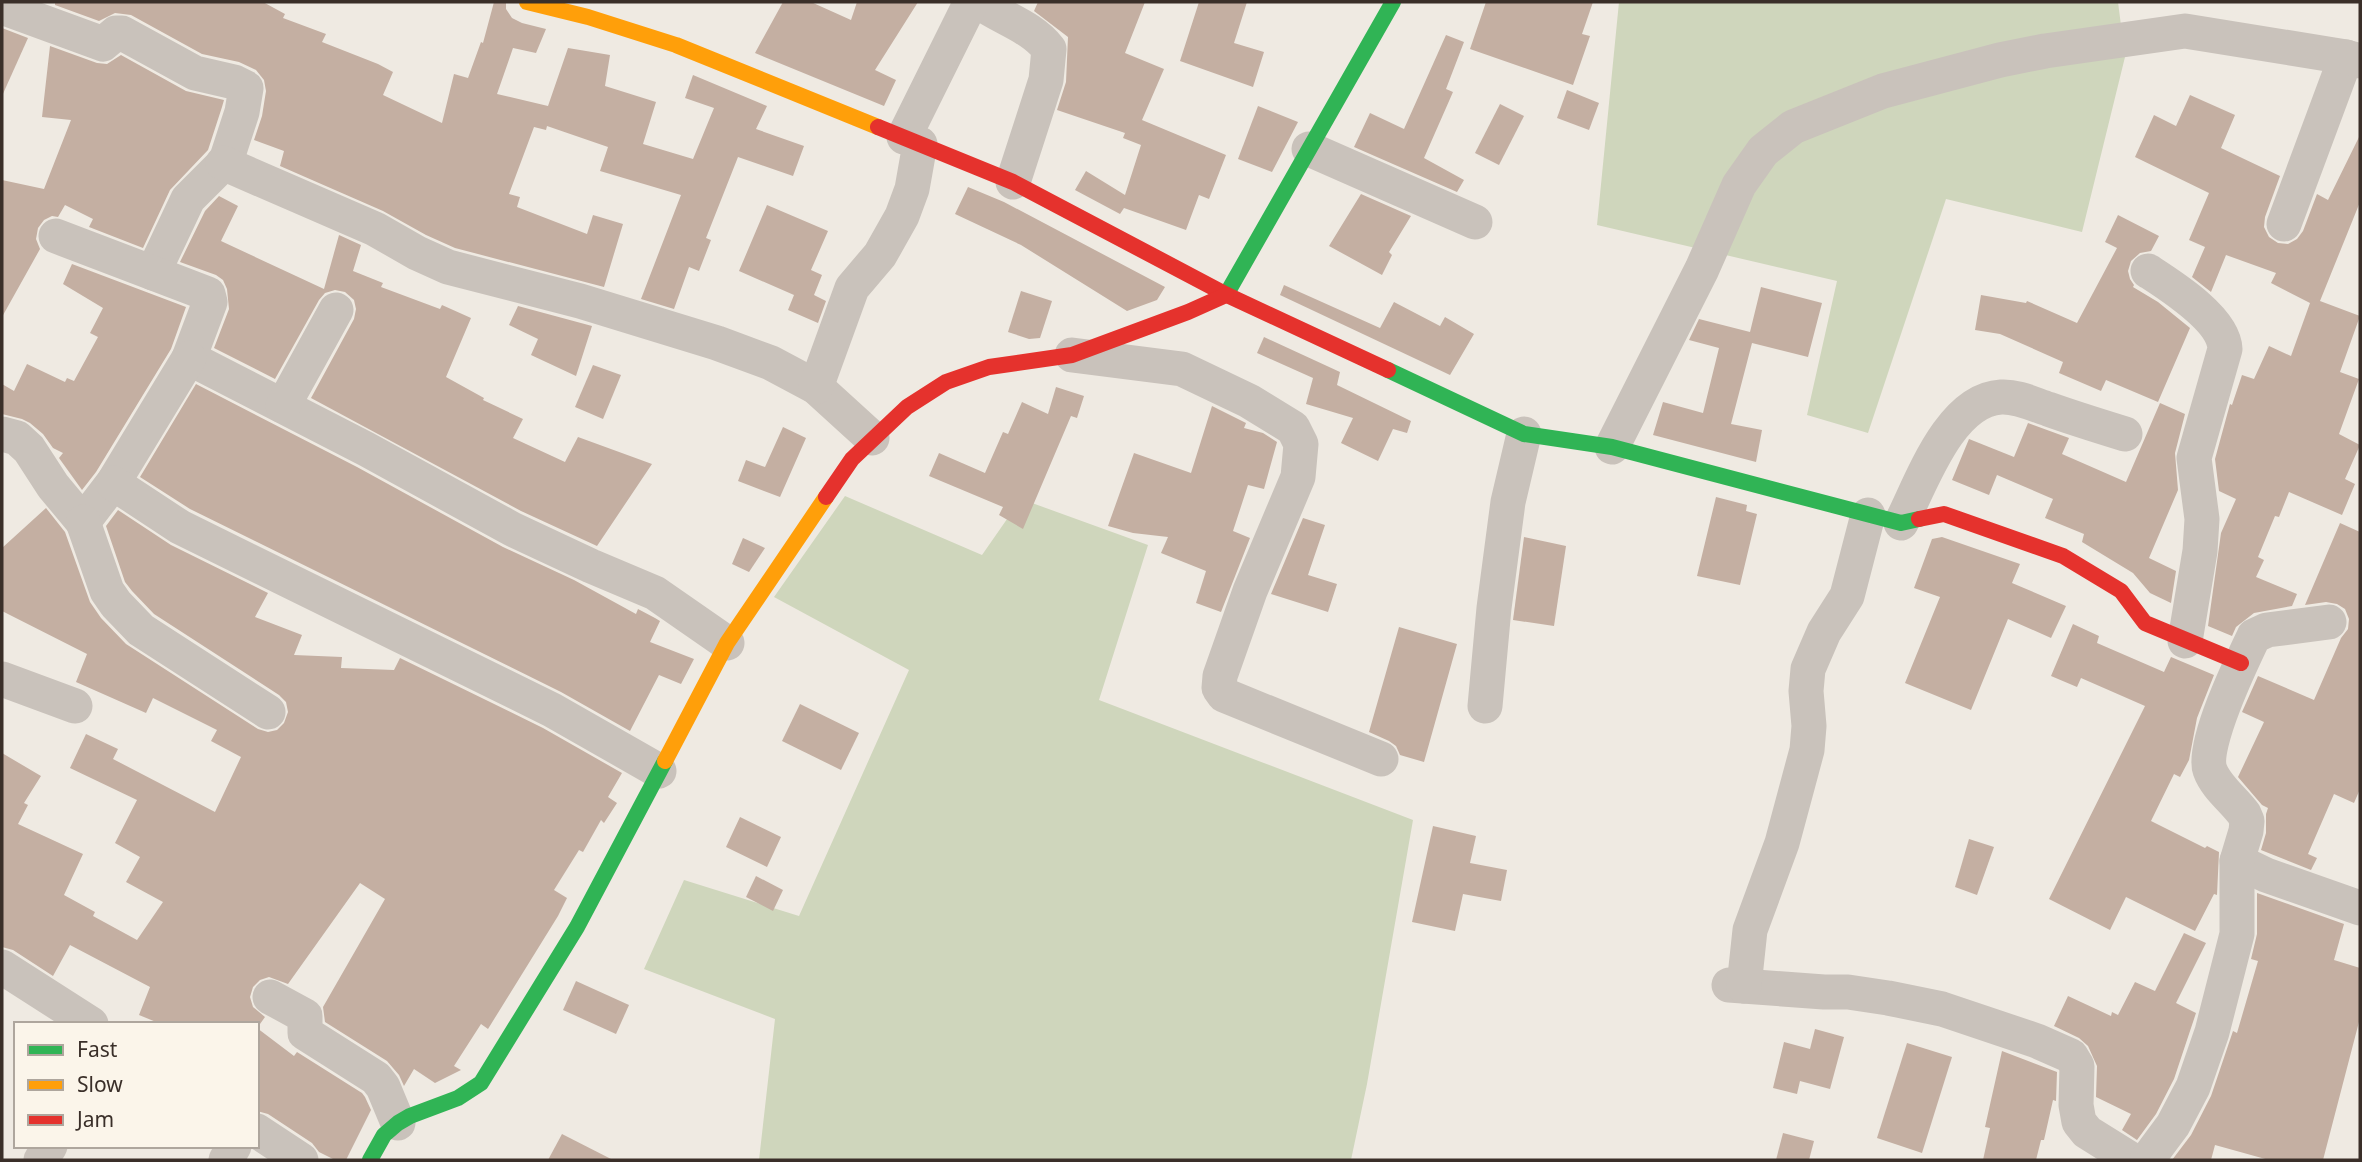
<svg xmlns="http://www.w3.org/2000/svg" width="2362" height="1162" font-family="'Noto Sans',sans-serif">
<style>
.green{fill:#cfd6bc}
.building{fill:#c4afa2}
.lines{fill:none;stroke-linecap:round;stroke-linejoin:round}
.street{stroke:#c9c2bb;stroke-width:35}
.fast{stroke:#30b455;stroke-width:16}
.slow{stroke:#ff9f0a;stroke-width:16}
.jam{stroke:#e5322d;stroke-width:16}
</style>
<rect width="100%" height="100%" fill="#efeae2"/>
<g class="green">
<path d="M1619,2H2118L2125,57L2082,232L1946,199L1868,433L1807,415L1837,281L1597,225Z"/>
<path d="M845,496L982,555L1021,499L1148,545L1099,700L1413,820L1367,1084L1351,1160H759L775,1019L644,969L684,880L799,916L909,670L774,597Z"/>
</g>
<g class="building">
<path d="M55,2H263L285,14L283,18L326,34L322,42L378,64L393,72L383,95L442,123L454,74L468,78L481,42L483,43L494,2H506V9L512,18L522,23L546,29L536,53L513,48L497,94L548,106L568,48L610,55L605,86L656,102L643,144L693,159L714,108L685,98L693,75L767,106L756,129L804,146L793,176L738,157L706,238L711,240L699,271L689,267L674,309L641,299L681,195L600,171L608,147L547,126L546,130L534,127L509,194L520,197L517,207L587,234L593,215L623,224L604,287L455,248L426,235L383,211L280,166L284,151L254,140L262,116L266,91L264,80L256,70L239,62L202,54L131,15L115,13L99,21L55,5Z"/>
<path d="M783,2H811L851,20L857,2H918L875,70L896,80L884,106L755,53Z"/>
<path d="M1038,2H1145L1125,53L1164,69L1142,120L1226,155L1209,199L1199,195L1186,230L1124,208L1120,214L1075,190L1086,171L1125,195L1141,145L1123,138L1125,133L1057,110L1066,82L1068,37L1034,11Z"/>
<path d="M1199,2H1247L1234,43L1264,52L1253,87L1180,61Z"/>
<path d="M1486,2H1593L1582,34L1590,36L1573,85L1470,49Z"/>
<path d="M2,28L28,38L2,96Z"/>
<path d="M1446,35L1464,42L1446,89L1453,92L1424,158L1464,180L1457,192L1354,147L1370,113L1404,129Z"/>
<path d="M50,46L97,63L107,64L121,55L186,91L224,100L222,107L208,150L170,190L143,248L89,227L93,219L65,205L58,217L52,216L44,220L38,228L36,239L40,249L2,317V180L44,189L71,120L42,117Z"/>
<path d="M1567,90L1599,103L1589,130L1557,118Z"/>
<path d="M2190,95L2235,115L2221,148L2280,176L2265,217L2264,227L2269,237L2278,243L2288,244L2297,239L2303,231L2317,194L2328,200L2360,135V202L2320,301L2360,316L2340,372L2359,379L2339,434L2360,445L2345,479L2355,484L2342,515L2289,492L2279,517L2275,516L2258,557L2264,560L2256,577L2297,594L2292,606L2254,613L2236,627L2232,636L2208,626L2221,533L2236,499L2219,491L2215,459L2230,404L2232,405L2242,375L2254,379L2269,346L2291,356L2310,303L2271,283L2276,273L2226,255L2211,292L2192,277L2205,247L2189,240L2209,193L2135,157L2154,115L2176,126Z"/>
<path d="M1500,104L1524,116L1499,165L1475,153Z"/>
<path d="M1258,106L1298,122L1272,172L1238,159Z"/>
<path d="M968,187L1004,202L1165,287L1157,300L1127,311L1021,245L955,214Z"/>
<path d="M1361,194L1411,216L1389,252L1392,255L1382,275L1329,246Z"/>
<path d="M219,196L238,206L221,241L324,289L339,235L361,245L353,271L383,283L381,287L440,309L442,305L471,318L446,377L484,398L483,400L523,419L513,438L565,462L578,437L652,464L597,546L521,511L311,398L354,319L356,309L354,300L345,292L335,290L325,293L319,300L275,379L214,348L229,309L227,289L223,280L216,275L180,262L205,211Z"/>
<path d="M767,205L828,231L811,270L822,275L814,295L826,301L818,323L788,310L794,295L739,271Z"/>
<path d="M2118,215L2159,236L2151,251L2140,253L2131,261L2128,271L2130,279L2134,285L2133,287L2158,302L2190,328L2158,402L2106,380L2101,391L2059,373L2063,362L2000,334L1975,330L1981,295L2026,303L2027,301L2077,323L2117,248L2105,242Z"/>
<path d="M72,264L186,307L171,349L96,472L82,490L59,458L63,453L53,448L43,434L30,423L22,419L2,414V384L14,391L27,364L65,382L67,378L74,381L98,337L90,333L103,308L63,284Z"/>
<path d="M1284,285L1380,328L1394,302L1440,326L1445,317L1474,334L1450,375L1280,295Z"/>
<path d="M1761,287L1822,303L1808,357L1752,343L1731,424L1762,430L1756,462L1653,435L1663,402L1703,413L1719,348L1689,340L1699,319L1750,332Z"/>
<path d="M1021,291L1052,301L1040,338L1029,339L1008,332Z"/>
<path d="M518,306L592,326L576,376L531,355L538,339L509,325Z"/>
<path d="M1264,337L1340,372L1337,385L1411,421L1407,433L1393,429L1378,461L1341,443L1353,418L1306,404L1313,378L1257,353Z"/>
<path d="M593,365L621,375L603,419L575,407Z"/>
<path d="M196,384L357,467L503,547L574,580L636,614L638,609L655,618L660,621L650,642L694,659L681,684L659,675L630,731L561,692L190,509L140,477Z"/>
<path d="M1056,387L1084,396L1077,418L1071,416L1023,529L999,515L1003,507L929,476L939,453L985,473L1003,432L1008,434L1022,402L1048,414Z"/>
<path d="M2160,403L2185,414L2175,453L2178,490L2149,558L2176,571L2171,603L2150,593L2133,573L2082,542L2084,534L2045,518L2053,499L1997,475L1989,495L1952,480L1969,439L2014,457L2028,423L2069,438L2062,454L2126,482Z"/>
<path d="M1212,406L1246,423L1244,428L1263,433L1277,442L1264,489L1248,485L1233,531L1250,538L1221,612L1196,603L1206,571L1161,553L1168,537L1133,533L1108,526L1134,453L1191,473Z"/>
<path d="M783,427L806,438L780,497L738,481L746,460L765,467Z"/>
<path d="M1716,497L1747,505L1746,511L1757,514L1740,585L1697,576Z"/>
<path d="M46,508L65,532L90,602L101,618L126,644L258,729L268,732L277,730L284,723L288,712L286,702L279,695L154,614L132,591L125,582L106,526L118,510L171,545L268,593L255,617L302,635L294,655L342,657L341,668L394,670L400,658L543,728L622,773L608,797L617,803L604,823L601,820L583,852L579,850L554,890L567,898L558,916L488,1029L481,1024L454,1066L461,1070L435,1083L414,1069L404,1086L399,1075L387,1061L325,1022L323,1007L385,899L360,883L288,984L269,977L260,980L253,987L250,997L253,1007L265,1017L260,1024H161L139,1015L150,987L70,945L53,976L13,950L2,947V753L41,776L24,803L28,805L18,824L83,854L64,895L95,912L93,916L137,940L163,902L126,882L140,857L115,843L137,800L70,768L86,734L118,749L113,759L215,812L241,757L211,741L217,730L153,698L146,713L76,682L87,654L2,611V548Z"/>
<path d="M1303,518L1325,525L1308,575L1337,584L1328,612L1271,594Z"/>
<path d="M2340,523L2360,532V789L2354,803L2334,794L2308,854L2317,858L2311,870L2261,850L2266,833V814L2268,808L2262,805L2238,777L2264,722L2242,712L2258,676L2314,700L2341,638L2348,629L2349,619L2345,609L2337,604L2326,602L2305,605Z"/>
<path d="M1524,537L1566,546L1554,626L1513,620Z"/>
<path d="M1942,537L2020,564L2012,583L2066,606L2051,638L2008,619L1971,710L1905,683L1940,597L1914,588L1932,539Z"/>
<path d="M743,538L765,548L749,572L732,564Z"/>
<path d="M2073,624L2099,636L2097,643L2164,672L2171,657L2214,675L2197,718L2189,760L2180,777L2174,774L2151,821L2205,848L2207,846L2219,852L2217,895L2214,894L2195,931L2126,897L2110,930L2049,899L2145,706L2081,678L2077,687L2051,676Z"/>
<path d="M1399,627L1457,644L1424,762L1400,755L1396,746L1389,741L1369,732Z"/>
<path d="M800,704L859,733L841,770L782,741Z"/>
<path d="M740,817L781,837L767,867L726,847Z"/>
<path d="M1433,826L1476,836L1470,863L1507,870L1501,901L1463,894L1455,931L1412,922Z"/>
<path d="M1969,839L1994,847L1977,895L1955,887Z"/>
<path d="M756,876L783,890L773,911L746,897Z"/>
<path d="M2257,893L2344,924L2334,960L2360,968V1018L2323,1160H2269L2215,1145L2211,1160H2172L2191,1135L2211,1096L2233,1031L2237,1033L2258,961L2251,959L2257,934Z"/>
<path d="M2184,933L2206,943L2176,1003L2196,1013L2174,1079L2156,1114L2137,1140L2122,1130L2131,1114L2096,1097L2097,1066L2088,1046L2079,1038L2054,1026L2068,996L2111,1016L2112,1012L2118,1015L2135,982L2155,991Z"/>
<path d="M576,981L629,1005L616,1034L563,1010Z"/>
<path d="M257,1028L294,1056L297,1052L362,1093L365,1097L371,1110L346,1160H335L319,1152L312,1143L268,1114L257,1111Z"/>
<path d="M1815,1029L1844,1037L1830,1089L1800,1081L1797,1094L1773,1088L1784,1042L1810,1049Z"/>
<path d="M1907,1043L1952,1057L1922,1153L1877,1138Z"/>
<path d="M2002,1051L2057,1072L2056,1101L2053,1100L2044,1140H2041L2036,1160H1983L1990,1128L1985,1127Z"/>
<path d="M1783,1133L1814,1141L1809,1160H1776Z"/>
<path d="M562,1134L613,1160H548Z"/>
</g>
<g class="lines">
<g class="street">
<path d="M979,2C1003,19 1031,26 1049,49L1046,80L1013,182"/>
<path d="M2,7L103,44L116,33H122L195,73L234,82L246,88L242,112L226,161L188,199L153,273"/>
<path d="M904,137L971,2"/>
<path d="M1309,149L1475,222"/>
<path d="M223,163L375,229L417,253L448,267L580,301L717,343L771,363L816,387L872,438"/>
<path d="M2284,224L2346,57"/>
<path d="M56,236L208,294L210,302L189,358L366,449L512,529L591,566L655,593L727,643"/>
<path d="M2148,271C2171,286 2224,319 2225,349L2194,458L2202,519L2200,551L2185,641"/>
<path d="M1072,355L1182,369L1249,401L1293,428L1301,444L1298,477L1250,591L1220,676L1219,688L1224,695L1381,759"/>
<path d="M816,387L852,288L880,255L902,216L912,189L920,144"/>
<path d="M283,406L336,310"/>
<path d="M2,434L17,438L29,449L53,486L83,522L113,483L189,358"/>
<path d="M1612,447L1702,269L1739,185L1763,151L1793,127L1883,91L2000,60L2045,51L2185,31L2346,57L2360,61"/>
<path d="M113,483L180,527L552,710L659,771"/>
<path d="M83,522L107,591L116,604L141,630L268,712"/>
<path d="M1901,523C1921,484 1949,400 2001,397C2017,396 2033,404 2048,409C2073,418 2099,426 2125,434"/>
<path d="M2,679L75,706"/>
<path d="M1485,706L1494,608L1508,502L1524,434"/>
<path d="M2237,861L2266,875L2360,908"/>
<path d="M2,967L91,1024"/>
<path d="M1729,985L1824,992H1848L1888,998L1942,1009L2037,1041L2071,1056L2077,1066L2076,1105L2079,1122L2087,1132L2132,1160"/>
<path d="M1744,986L1750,930L1782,843L1807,750L1809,726L1806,691L1808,669L1824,632L1847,596L1868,515"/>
<path d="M270,997L305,1016V1033L376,1078L383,1087L398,1123"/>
<path d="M257,1131L301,1160"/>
<path d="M41,1160L50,1146"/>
<path d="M226,1160L234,1146"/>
<path d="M2147,1160L2173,1125L2193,1087L2212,1032L2237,934V861L2246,831L2247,821L2244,814C2234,800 2216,787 2210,770C2201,746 2242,661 2254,636L2267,630L2329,622"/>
</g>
<g class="fast">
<path d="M1226,295L1393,2"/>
<path d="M1388,370L1524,434L1612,447L1901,523L1919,519"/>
<path d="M370,1160L384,1135L398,1123L410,1116L458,1098L481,1083L577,927L665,761"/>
</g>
<g class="slow">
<path d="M527,2L588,17L676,45L878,127"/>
<path d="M665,761L727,643L826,497"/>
</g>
<g class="jam">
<path d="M878,127L1013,182L1227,295L1388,370"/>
<path d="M826,497L852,459L907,407L946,382L989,367L1072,355L1188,312L1226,295"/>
<path d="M1919,519L1944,514L2063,556L2121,591L2145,623L2241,663"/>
</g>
</g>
<rect width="2362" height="1162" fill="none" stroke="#3a2f29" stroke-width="7"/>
<rect x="14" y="1022" width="245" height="126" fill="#fbf5ea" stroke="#aea69d" stroke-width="2"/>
<rect x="28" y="1045" width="35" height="10" fill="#30b455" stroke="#aea69d" stroke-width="2"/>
<text x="77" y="1057" font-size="21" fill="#3a2f29">Fast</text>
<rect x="28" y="1080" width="35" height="10" fill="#ff9f0a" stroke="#aea69d" stroke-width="2"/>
<text x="77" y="1092" font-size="21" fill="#3a2f29">Slow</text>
<rect x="28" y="1115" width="35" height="10" fill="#e5322d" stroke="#aea69d" stroke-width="2"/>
<text x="77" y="1127" font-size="21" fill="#3a2f29">Jam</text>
</svg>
